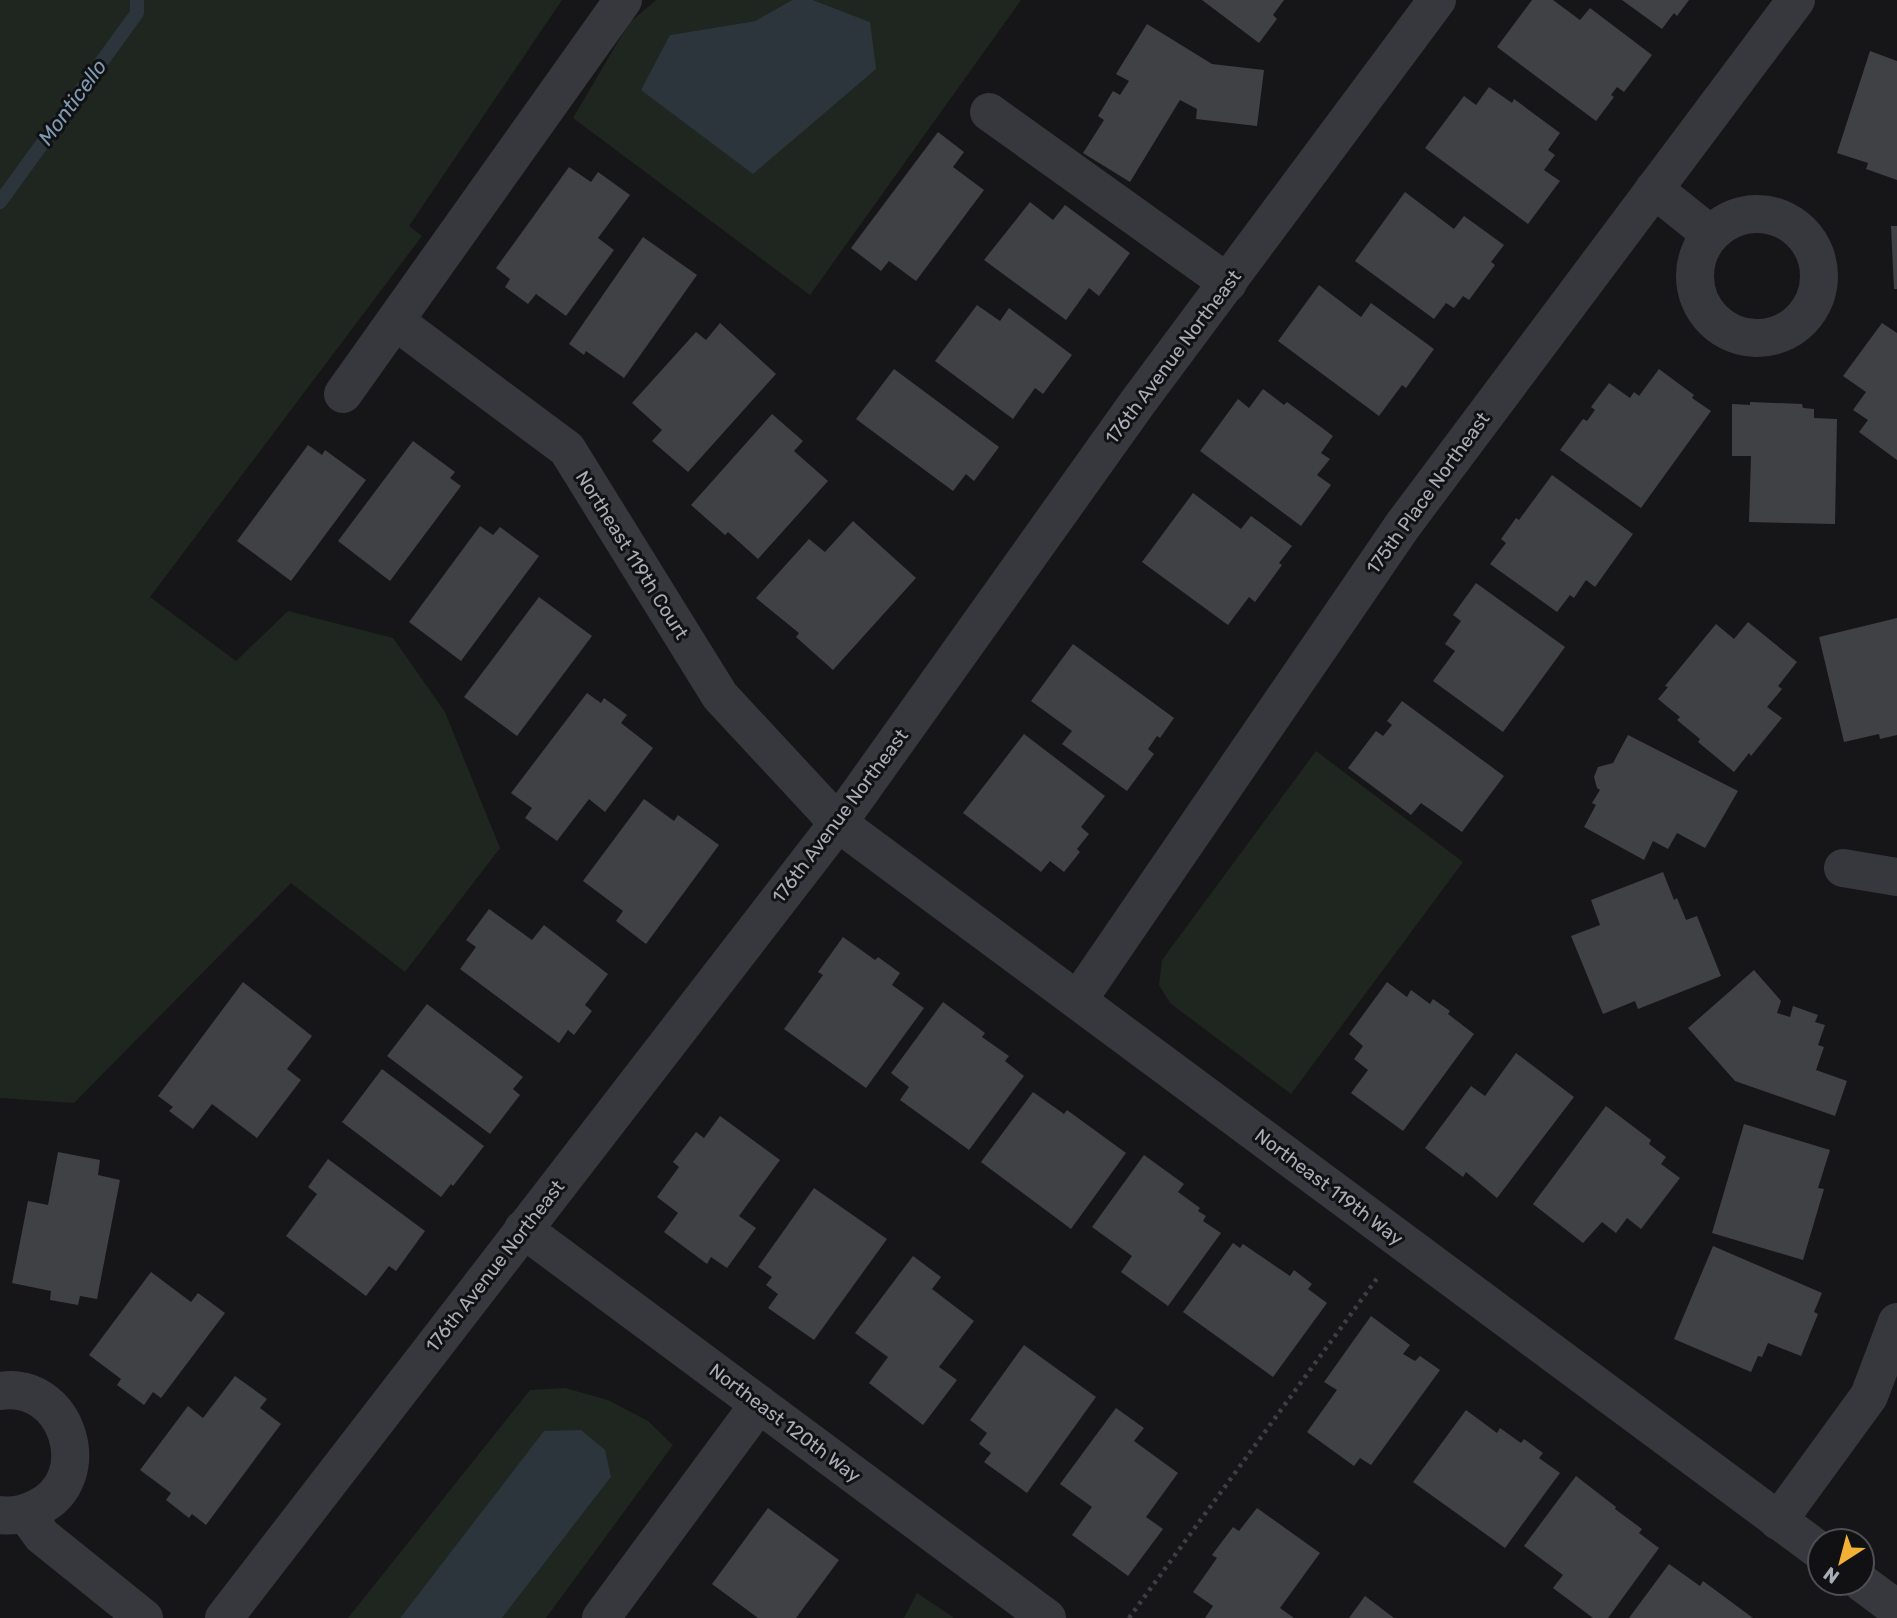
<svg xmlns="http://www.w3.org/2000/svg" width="1897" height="1618" font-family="Rubik,sans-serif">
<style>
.green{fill:#1e261f}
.water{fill:#2c353c}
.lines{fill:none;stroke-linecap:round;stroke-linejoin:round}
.stream{stroke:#2c353c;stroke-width:14}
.building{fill:#404145}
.path{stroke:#3d3f44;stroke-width:4.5;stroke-dasharray:3.5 5;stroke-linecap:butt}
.minor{stroke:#37383d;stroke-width:38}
.labels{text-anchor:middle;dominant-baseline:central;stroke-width:6;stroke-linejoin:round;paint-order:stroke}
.street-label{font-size:19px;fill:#a8adb8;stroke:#111113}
.water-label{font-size:21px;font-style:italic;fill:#7f9bb3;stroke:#111113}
</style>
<rect width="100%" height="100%" fill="#161618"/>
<g class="green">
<path d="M0,0H562L409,226L422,236L150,597L236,661L288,611L393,638L445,712L500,848L405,972L291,883L74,1103L0,1098Z"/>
<path d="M656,0H792L755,21L670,35L870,22L813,0H1021L810,295L573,118L629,23Z"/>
<path d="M1316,751L1463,862L1291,1094L1170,1003L1159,985L1162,960Z"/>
<path d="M565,1388L608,1400L648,1421L673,1445L546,1618H502L611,1477L544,1432L400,1618H348L530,1390Z"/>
<path d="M917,1593L950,1615L954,1618H904Z"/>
</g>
<g class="water">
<path d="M792,0H813L870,22L876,69L753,174L641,90L670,35L755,21Z"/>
<path d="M581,1430L605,1450L611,1477L502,1618H400L544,1431Z"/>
</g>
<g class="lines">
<path class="stream" d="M0,202L137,13V0"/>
</g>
<g class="building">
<path d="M1202,0H1284L1273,15L1277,19L1259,43Z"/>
<path d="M1532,0H1553L1580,20L1590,8L1652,55L1624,92L1617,87L1611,95L1614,97L1596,121L1497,47Z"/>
<path d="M1622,0H1689L1677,16L1674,13L1662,29Z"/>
<path d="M1147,24L1212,64L1264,70L1257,126L1196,119L1197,109L1180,100L1130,182L1083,153L1104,120L1098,116L1113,91L1120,95L1129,81L1116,74Z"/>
<path d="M1870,51L1897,61V180L1866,169L1868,163L1837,153Z"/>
<path d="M1489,87L1512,103L1514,99L1560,133L1548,150L1555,155L1544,170L1560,181L1528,224L1425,148L1464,96L1476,105Z"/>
<path d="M938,132L964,152L953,167L984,190L916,281L889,261L881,271L851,248Z"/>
<path d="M569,167L591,182L598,172L630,195L598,238L614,250L566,316L536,294L528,304L505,287L510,279L496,268Z"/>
<path d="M1405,192L1454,229L1464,216L1504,245L1491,262L1495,265L1469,300L1463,296L1454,308L1446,303L1434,319L1355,261Z"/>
<path d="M1030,202L1053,220L1065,205L1130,253L1099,296L1089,288L1066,320L984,260Z"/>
<path d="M1891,226H1897V289H1894Z"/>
<path d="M643,237L697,275L624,378L586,351L584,355L569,344Z"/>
<path d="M1319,285L1361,317L1371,303L1434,349L1406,388L1402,385L1379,416L1278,341Z"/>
<path d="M977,305L1000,321L1009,308L1072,355L1043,394L1035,388L1013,419L935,361Z"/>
<path d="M720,323L776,374L688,472L652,441L662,430L632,403L696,332L706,340Z"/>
<path d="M1882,323L1897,333V460L1859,432L1868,420L1853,410L1866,392L1843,376Z"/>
<path d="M894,369L999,447L974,481L966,474L953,491L856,419Z"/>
<path d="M1659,369L1694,395L1692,398L1711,411L1641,508L1560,450L1583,419L1587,421L1595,410L1591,407L1609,383L1630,398L1634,392L1639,396Z"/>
<path d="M1263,389L1284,405L1287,402L1333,436L1321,453L1330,459L1317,475L1331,485L1301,526L1200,451L1238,399L1249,408Z"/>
<path d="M1750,402L1802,404L1803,408L1814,409V418L1837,419L1835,524L1749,522L1751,456H1732V404L1750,405Z"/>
<path d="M772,414L803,441L794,451L828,481L758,559L728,532L725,535L691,505Z"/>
<path d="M413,441L455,472L450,478L461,486L390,581L338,541Z"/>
<path d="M308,445L322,455L325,450L366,480L291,581L237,541Z"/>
<path d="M1552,475L1633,534L1595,587L1586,580L1574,598L1570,595L1557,612L1490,564L1506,543L1501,539L1516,518L1519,520Z"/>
<path d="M1193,493L1241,529L1251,516L1292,546L1279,563L1282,565L1255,602L1249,597L1228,625L1142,562Z"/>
<path d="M853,521L916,578L833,670L796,637L799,633L756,598L809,539L825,552Z"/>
<path d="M480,526L493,535L500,527L539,556L461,661L409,622Z"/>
<path d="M1476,583L1565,647L1503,732L1433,681L1455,651L1445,644L1461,621L1453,615Z"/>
<path d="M539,597L592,636L517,736L464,697Z"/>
<path d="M1897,618V735L1880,739L1879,734L1844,742L1819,637Z"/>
<path d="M1748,622L1797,662L1778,686L1782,689L1767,707L1782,718L1751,756L1749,753L1734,772L1698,742L1700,739L1677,720L1680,717L1658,699L1668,687L1665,686L1716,624L1734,639Z"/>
<path d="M1073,644L1174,718L1160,738L1157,736L1148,749L1154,754L1127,791L1062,744L1072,731L1031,701Z"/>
<path d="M587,693L601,703L604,698L627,715L621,723L653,748L605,812L589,799L557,841L525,818L532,808L511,793Z"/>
<path d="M1402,701L1504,776L1462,832L1421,803L1411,815L1348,768L1376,731L1383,736L1392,725L1387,721Z"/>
<path d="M1024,734L1105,796L1081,827L1089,834L1077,849L1080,852L1064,872L1050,861L1041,872L963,813Z"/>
<path d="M1628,735L1738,791L1705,848L1677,833L1668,849L1653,841L1644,860L1584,827L1596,805L1592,803L1600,790L1597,788L1594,777L1598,767L1613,763Z"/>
<path d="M644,799L674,821L678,815L719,845L646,944L616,921L623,911L583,881Z"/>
<path d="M1663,872L1674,900L1677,898L1686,920L1697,916L1721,976L1638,1009L1635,1001L1603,1014L1571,936L1600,925L1591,900Z"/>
<path d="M489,909L532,940L544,925L608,974L585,1005L592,1011L574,1035L568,1030L559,1043L460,969L476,947L466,940Z"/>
<path d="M843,937L875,960L878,957L900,973L892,985L924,1008L866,1088L784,1029L823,975L818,972Z"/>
<path d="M1754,970L1781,1001L1777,1013L1790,1017L1793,1006L1818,1015L1815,1022L1825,1025L1818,1045L1824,1047L1816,1070L1847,1081L1835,1116L1735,1081L1688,1028Z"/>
<path d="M243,982L312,1036L287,1069L301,1080L257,1138L212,1104L193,1129L169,1111L173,1107L158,1096Z"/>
<path d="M1387,982L1407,997L1411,990L1430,1004L1433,999L1450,1011L1448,1014L1474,1034L1403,1131L1351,1093L1368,1070L1354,1059L1363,1046L1349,1034Z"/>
<path d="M943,1002L985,1033L982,1037L1009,1056L1005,1061L1024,1076L969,1150L900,1100L909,1087L891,1073Z"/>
<path d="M427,1004L523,1077L513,1089L520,1095L490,1134L387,1056Z"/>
<path d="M1516,1053L1574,1097L1497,1198L1466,1172L1463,1177L1425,1148L1471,1086L1485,1096Z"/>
<path d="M382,1069L484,1146L453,1186L451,1184L441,1197L342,1122Z"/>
<path d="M1033,1092L1064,1114L1067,1110L1126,1153L1071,1229L981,1162Z"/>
<path d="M1606,1106L1651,1140L1649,1144L1666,1157L1661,1164L1680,1178L1641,1229L1627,1218L1616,1233L1602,1222L1583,1243L1533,1204Z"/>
<path d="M720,1116L780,1160L739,1216L756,1228L727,1268L711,1257L707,1264L664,1232L678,1213L657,1197L679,1167L673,1162L696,1132L704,1138Z"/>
<path d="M1744,1124L1830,1150L1818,1188L1824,1189L1803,1260L1712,1233Z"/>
<path d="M58,1152L100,1160L98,1175L120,1180L97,1299L80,1296L78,1305L50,1300L51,1291L12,1283L28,1201L48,1205Z"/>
<path d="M1144,1155L1184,1184L1178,1192L1200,1208L1198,1211L1206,1216L1203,1221L1221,1233L1168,1306L1121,1272L1132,1256L1092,1227Z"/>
<path d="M328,1159L425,1231L396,1271L389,1266L366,1296L286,1236L317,1194L308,1187Z"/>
<path d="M814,1188L887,1239L814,1340L768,1308L778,1294L766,1285L772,1277L758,1267Z"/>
<path d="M1233,1243L1240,1248L1243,1244L1290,1276L1294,1270L1312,1284L1308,1289L1327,1303L1273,1377L1183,1312Z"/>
<path d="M1713,1246L1822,1293L1814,1312L1818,1314L1801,1356L1768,1343L1762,1357L1758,1356L1751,1372L1674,1339Z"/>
<path d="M913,1256L941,1277L932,1289L974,1321L939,1367L957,1380L923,1425L869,1383L888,1357L855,1333Z"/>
<path d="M151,1272L191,1302L198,1293L225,1313L161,1398L153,1392L144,1405L117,1385L121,1379L89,1355Z"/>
<path d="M1371,1316L1410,1345L1403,1354L1415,1361L1420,1356L1440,1370L1371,1465L1360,1458L1354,1466L1307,1432L1337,1390L1324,1382Z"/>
<path d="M1024,1345L1096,1397L1027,1493L984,1462L991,1453L979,1444L987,1433L970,1420Z"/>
<path d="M235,1376L267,1399L260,1408L281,1424L206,1525L192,1514L189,1518L166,1500L171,1493L140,1470L188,1406L203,1418Z"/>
<path d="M1116,1408L1144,1428L1134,1441L1178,1473L1146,1517L1163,1529L1128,1576L1072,1535L1092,1507L1060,1484Z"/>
<path d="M1466,1410L1497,1433L1500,1428L1521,1443L1524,1439L1543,1453L1539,1458L1560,1473L1505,1548L1413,1482Z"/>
<path d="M1576,1476L1616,1507L1615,1509L1642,1529L1639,1533L1659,1548L1608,1618H1593L1553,1588L1563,1575L1524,1546Z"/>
<path d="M768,1508L839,1560L796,1618H758L712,1584Z"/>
<path d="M1257,1508L1320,1553L1280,1608L1294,1618H1205L1213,1606L1193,1592L1217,1558L1212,1555L1233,1527L1239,1531Z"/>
<path d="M1669,1564L1700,1586L1703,1581L1753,1618H1629Z"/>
<path d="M1365,1596L1394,1618H1349Z"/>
</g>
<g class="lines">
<path class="path" d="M1129,1618L1378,1277"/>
<g class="minor">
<path d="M989,112L1228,283"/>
<path d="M1654,189L1710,234"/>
<circle cx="1757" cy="276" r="62"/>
<path d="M395,321L567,449L720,696L838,823L1820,1551"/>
<path d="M343,394L623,0"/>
<path d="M1843,868L1897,877"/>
<path d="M1078,1000L1403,525L1796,0"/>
<path d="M523,1229L1047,1618"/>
<path d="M0,1391C67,1380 99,1479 37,1508C25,1514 13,1517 0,1515"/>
<path d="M26,1514L42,1536L144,1618"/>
<path d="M1778,1521L1869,1396L1897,1322"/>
<path d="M1862,1583L1897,1609"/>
<path d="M224,1618L838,823L1138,402L1437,0"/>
<path d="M601,1618L759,1404"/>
</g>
</g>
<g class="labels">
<g class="street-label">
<text transform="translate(1173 357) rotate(-53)">176th Avenue Northeast</text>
<text transform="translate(1428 493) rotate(-54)">175th Place Northeast</text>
<text transform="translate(632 555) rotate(58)">Northeast 119th Court</text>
<text transform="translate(840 816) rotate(-53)">176th Avenue Northeast</text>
<text transform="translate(1329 1187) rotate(37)">Northeast 119th Way</text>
<text transform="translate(495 1266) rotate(-52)">176th Avenue Northeast</text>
<text transform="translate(785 1423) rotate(37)">Northeast 120th Way</text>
</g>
<g class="water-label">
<text transform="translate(72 102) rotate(-54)">Monticello</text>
</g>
</g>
<g transform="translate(1841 1562) rotate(216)"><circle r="33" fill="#111113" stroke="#4d4f55" stroke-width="2"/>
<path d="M0-5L12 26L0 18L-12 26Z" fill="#f2b134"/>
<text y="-10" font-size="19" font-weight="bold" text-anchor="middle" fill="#a8adb8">N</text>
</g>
</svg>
